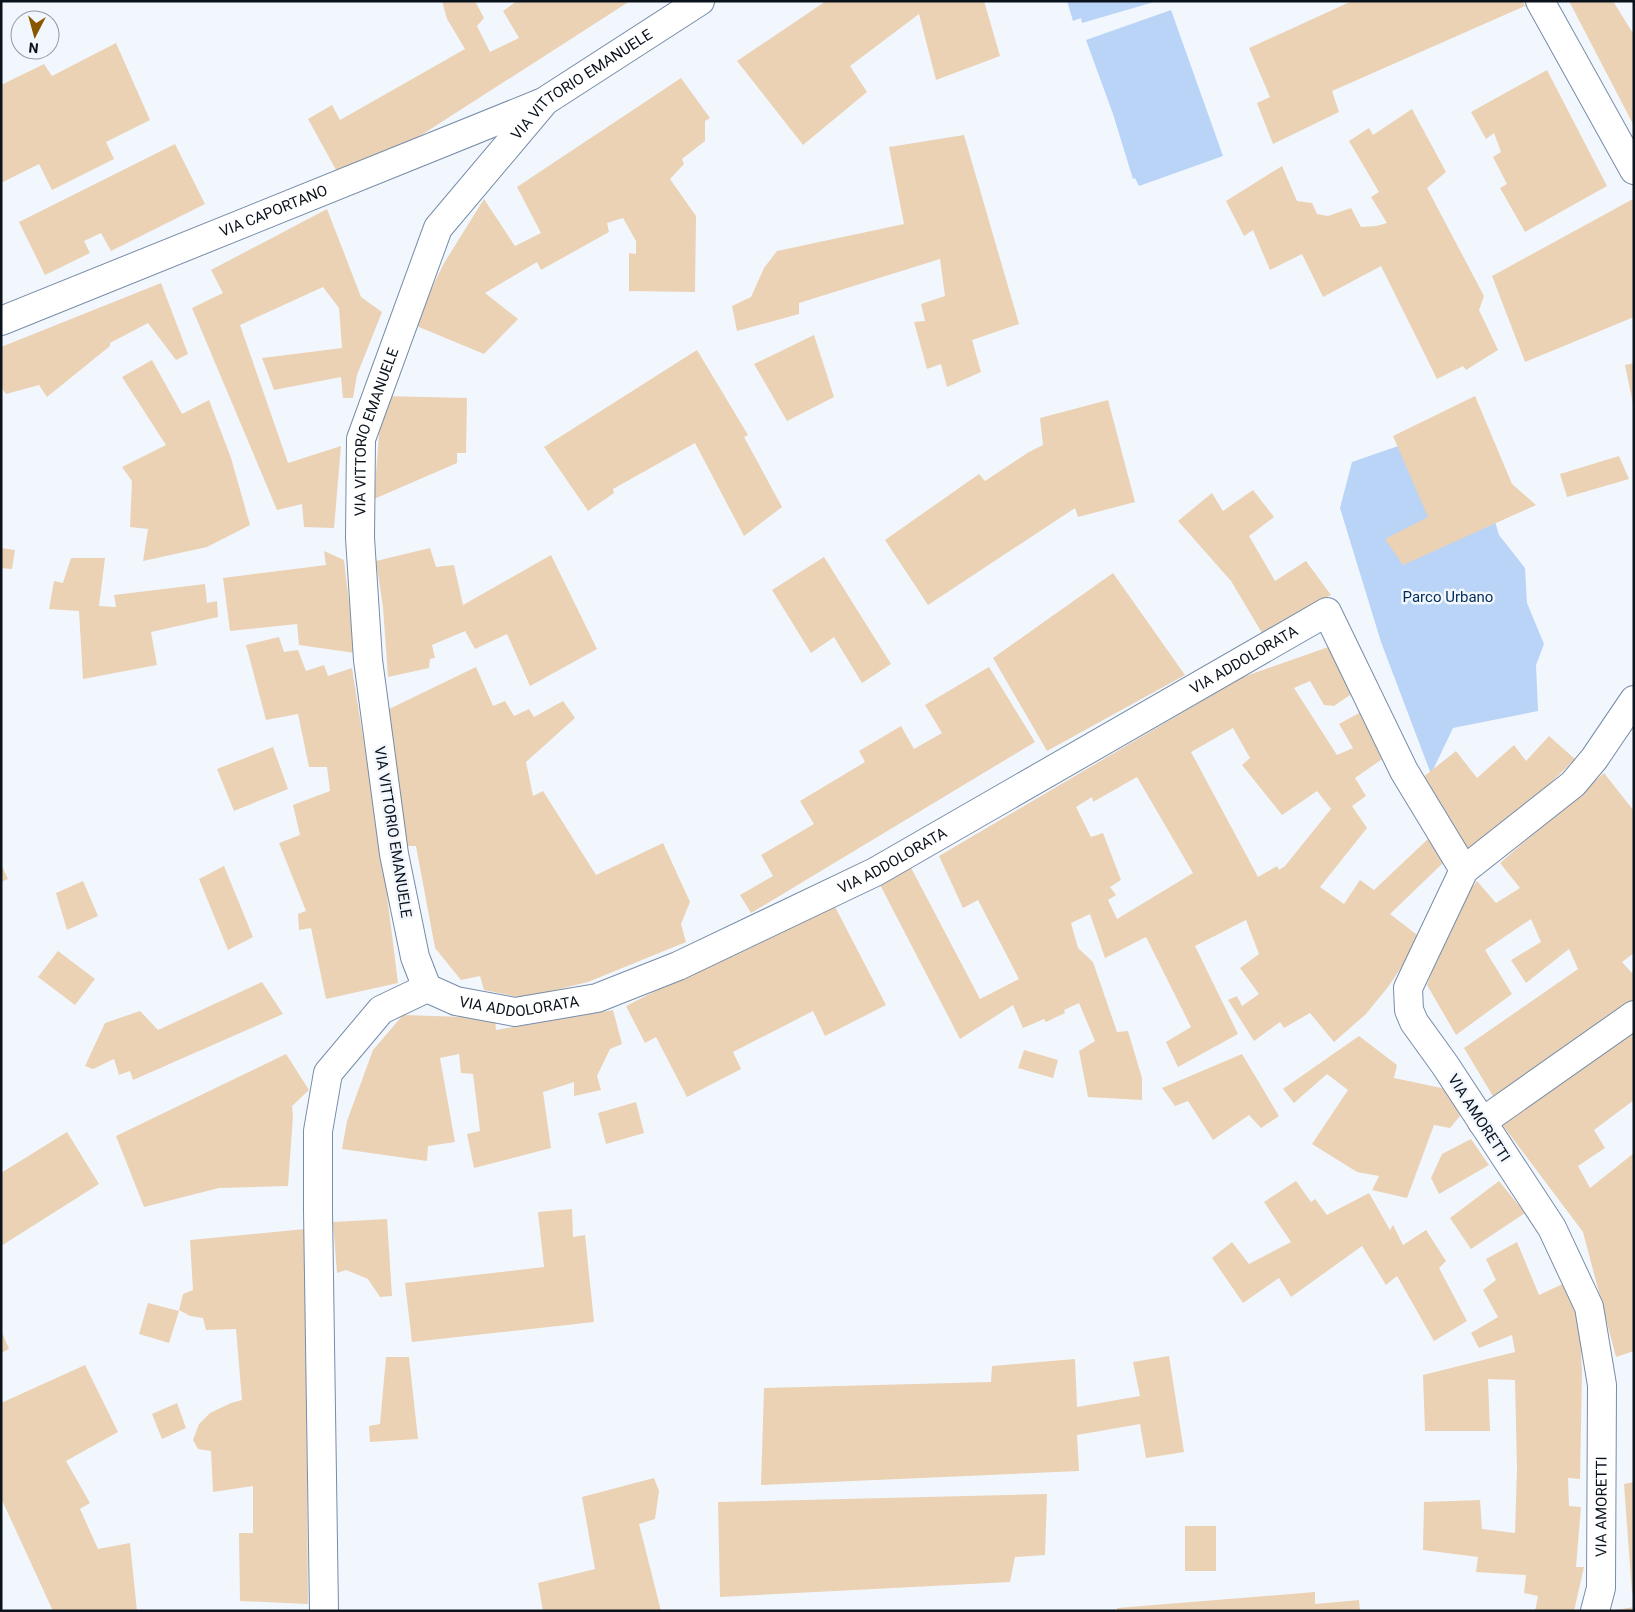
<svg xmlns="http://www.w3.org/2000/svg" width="1635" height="1612" font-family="Roboto,sans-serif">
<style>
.green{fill:#b9d4f6}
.building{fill:#ebd2b4;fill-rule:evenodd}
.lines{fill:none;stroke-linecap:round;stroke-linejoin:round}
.minor-casing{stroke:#768ca8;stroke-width:30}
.minor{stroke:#fff;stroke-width:28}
.labels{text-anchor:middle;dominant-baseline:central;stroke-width:5;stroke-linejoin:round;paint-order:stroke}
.street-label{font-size:15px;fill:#0a121c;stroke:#f2f7fe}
.park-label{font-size:15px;fill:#012b59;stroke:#f2f7fe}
</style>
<rect width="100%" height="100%" fill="#f2f7fe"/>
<g class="green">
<path d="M1067,1H1154V2L1082,23L1081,18L1073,21Z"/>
<path d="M1171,10L1223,156L1139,186L1135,178L1133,179L1113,114L1086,40Z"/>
<path d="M1479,418V468L1499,535L1525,568L1527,603L1544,644L1536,665L1538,711L1453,728L1431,774L1381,642L1340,508L1352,462Z"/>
</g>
<g class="building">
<path d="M442,1H475L484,18L477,26L490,52L519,38L503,11L517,1H630L423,134L341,179L308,119L332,105L340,120L465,49L447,19Z"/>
<path d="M826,1H984L1000,56L936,80L919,14L850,66L867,92L803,145L737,61Z"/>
<path d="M1352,1H1523L1525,6L1332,91L1339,112L1273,144L1257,103L1270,97L1249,48Z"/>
<path d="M1569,1H1613L1634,35V126Z"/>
<path d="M116,43L150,120L106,142L114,159L52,190L39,164L1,183V85L44,64L52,76Z"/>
<path d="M1547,70L1607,186L1525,232L1500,188L1507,184L1493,157L1501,152L1494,133L1486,139L1471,112Z"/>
<path d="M681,78L710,118L705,121V141L682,159L684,164L670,179L696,216L695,292L629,291V253L636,254V241L623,218L607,223L609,232L541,270L537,262L485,293L518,319L484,354L414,325L444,263L484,199L515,246L541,233L517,187Z"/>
<path d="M1412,109L1446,172L1427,188L1484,296L1479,310L1498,350L1466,370L1463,366L1437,379L1381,266L1323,297L1302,254L1270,270L1253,230L1244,236L1226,201L1282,166L1297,201L1312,203L1317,214L1328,216L1351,208L1361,227L1376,226L1387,223L1371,197L1379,192L1349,141L1369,128L1373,135Z"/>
<path d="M964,135L1019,324L972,340L981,372L947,387L941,364L927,369L914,322L925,321L921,304L945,296L940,259L799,303V314L737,331L732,306L751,297L764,268L777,251L904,224L889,147Z"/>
<path d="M175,144L205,204L111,251L101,233L84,241L90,253L45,275L19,222Z"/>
<path d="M1633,199L1634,317L1525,362L1492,276Z"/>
<path d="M327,209L361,297L382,312L357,375L353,398H343L341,377L274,390L262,358L342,348L339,308L323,287L240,325L288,463L341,446L334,528L304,527L302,504L277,510L192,308L223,293L211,270Z"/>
<path d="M161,283L188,354L176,360L148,323L110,343V346L47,397L39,385L6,394L1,387V347Z"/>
<path d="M814,335L834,397L787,421L754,364Z"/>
<path d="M697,350L748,435L744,437L782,507L744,536L695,443L613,489L614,493L588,511L544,447Z"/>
<path d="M152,360L182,414L209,400L231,458L250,525L207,547L143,561L148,529L130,527L132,481L122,467L166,445L122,377Z"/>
<path d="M1634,363V404H1633L1625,365Z"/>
<path d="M382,396L467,398L466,453H457V463L374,499Z"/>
<path d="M1475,396L1512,484L1536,505L1403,565L1385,539L1428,517L1393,436Z"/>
<path d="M1108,400L1135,502L1078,517L1075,508L928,605L885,540L979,474L985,481L1029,452L1043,445L1040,418Z"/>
<path d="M1619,456L1629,479L1567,497L1560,474Z"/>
<path d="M1253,490L1274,517L1249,536L1275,581L1306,561L1331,595L1262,633L1231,581L1178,521L1212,493L1223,511Z"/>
<path d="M1,548L15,550L12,569L1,568Z"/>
<path d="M430,548L436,567L454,565L463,605L551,555L597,649L530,686L507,634L475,649L465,631L432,645L435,658L430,659L429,668L388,677L383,607L376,561Z"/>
<path d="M324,551L344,560L355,653L299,645L297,624L230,631L223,578L326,565Z"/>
<path d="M824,557L891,664L862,683L834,637L811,653L772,590Z"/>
<path d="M71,558H105L99,606L116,607L114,595L205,584L207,603L217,601L218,617L151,632L157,665L83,679L79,611L49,609L54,581L63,583Z"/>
<path d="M1113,573L1185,675L1047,751L993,658Z"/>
<path d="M279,637L284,652L298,650L306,671L324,665L328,676L352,668L383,863L398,983L326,999L311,928L299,930L298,914L306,911L279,843L300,835L293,805L330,791L327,767H309L298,714L266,720L246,645Z"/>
<path d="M1334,645L1356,691L1334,706L1324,705L1310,681L1294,688L1337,755L1353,748L1339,724L1368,708L1391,753L1355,778L1366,796L1352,806L1367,828L1320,887L1344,904L1360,880L1374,890L1429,838L1444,862L1390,914L1421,938L1388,987L1366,1014L1334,1042L1310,1013L1284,1028L1280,1022L1254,1041L1228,1000L1237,996L1242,1006L1259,994L1240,968L1259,954L1246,920L1195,946L1238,1034L1178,1067L1166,1042L1191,1027L1146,937L1105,958L1090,914L1071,923L1078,948L1093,962L1117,1032L1128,1031L1142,1078V1100L1088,1097L1079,1051L1095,1041L1079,1003L1064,1010L1065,1013L1046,1022L1044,1019L1023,1028L1013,1005L960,1039L877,879L908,862L980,999L1019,979L978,900L963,908L939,856L1243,677ZM1233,728L1250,758L1242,765L1282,815L1317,791L1331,809L1285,866L1279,870L1277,866L1258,877L1191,752ZM1137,777L1193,873L1117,919L1108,900L1116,895L1110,887L1121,880L1103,833L1091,837L1076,807L1092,797L1093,802Z"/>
<path d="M476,667L493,706L505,701L514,716L529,709L534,717L563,701L575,718L526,762L533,796L543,791L596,875L663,843L690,902L681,924L686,942L588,982L523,998L484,990L480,976L461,980L435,948L416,846H403L387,710Z"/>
<path d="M989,667L1035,742L751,913L740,895L773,876L761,855L814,824L800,801L865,762L859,751L901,726L914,749L942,733L925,705Z"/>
<path d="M1549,736L1575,759L1515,818L1470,854L1422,778L1456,751L1477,778L1514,745L1526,761Z"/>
<path d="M273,747L288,789L234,811L217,769Z"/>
<path d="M1604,773L1634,811V953L1622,962L1632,973L1634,971V1002L1497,1103L1464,1048L1578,969L1569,949L1526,983L1511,960L1541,942L1531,919L1485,950L1512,994L1456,1035L1427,985L1455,909L1477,881L1496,903L1520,888L1500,863Z"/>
<path d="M1,864L8,879L1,882Z"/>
<path d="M224,866L253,937L228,950L199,879Z"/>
<path d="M83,881L98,916L67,930L56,893Z"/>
<path d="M832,901L886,1005L825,1036L813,1011L733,1052L741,1069L687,1097L656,1037L645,1043L626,1006Z"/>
<path d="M58,951L95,979L75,1005L38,977Z"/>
<path d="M262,982L283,1014L133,1080L130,1071L119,1075L114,1059L93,1069L85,1066L105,1023L140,1011L158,1030Z"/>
<path d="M613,1010L622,1044L610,1049L597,1076L601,1090L574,1096V1082L543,1092L551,1148L474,1168L467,1134L480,1131L473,1074L461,1073L459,1054L440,1058L455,1142L428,1146L427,1161L342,1149L347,1121L373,1050L403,1015L495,1018L496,1030Z"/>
<path d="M1634,1020V1100L1594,1130L1605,1148L1578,1166L1590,1188L1634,1153V1351L1616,1357L1583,1232L1498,1119Z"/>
<path d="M1359,1036L1397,1065L1394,1078L1446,1089L1460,1116L1450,1128L1434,1125L1407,1198L1372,1190L1379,1176L1357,1172L1312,1144L1348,1090L1327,1074L1294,1103L1283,1089Z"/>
<path d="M1024,1050L1058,1060L1053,1078L1018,1068Z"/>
<path d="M286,1054L309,1090L292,1106L293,1116L288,1186L219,1188L144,1207L116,1136Z"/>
<path d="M1242,1054L1279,1116L1261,1128L1249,1115L1213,1140L1188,1101L1175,1106L1162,1088Z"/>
<path d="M636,1102L644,1133L606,1144L598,1113Z"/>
<path d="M67,1132L99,1184L1,1246V1173Z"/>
<path d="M1471,1139L1489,1165L1439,1194L1431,1178L1442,1154Z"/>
<path d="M1296,1181L1311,1202L1315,1199L1327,1215L1369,1193L1390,1230L1393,1225L1403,1245L1426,1230L1446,1261L1439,1268L1467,1321L1434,1341L1397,1276L1386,1285L1362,1246L1291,1297L1279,1278L1243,1303L1212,1258L1232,1242L1249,1264L1291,1242L1264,1202Z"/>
<path d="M1499,1181L1525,1213L1471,1249L1450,1218Z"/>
<path d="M572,1209L573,1237L585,1235L594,1322L412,1342L405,1283L544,1267L538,1212Z"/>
<path d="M387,1219L392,1296L380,1297L368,1279L346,1270L337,1273L333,1222Z"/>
<path d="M305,1229L308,1604L240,1601L239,1533H253V1486L213,1492L211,1451L198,1449L193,1440L199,1424L210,1413L231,1403L242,1400L236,1329L206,1330L203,1318L190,1316L179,1310L183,1294L193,1290L190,1240Z"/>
<path d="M1517,1242L1539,1295L1569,1281L1580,1328L1582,1373L1580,1479L1568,1478L1569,1506L1581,1507L1576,1567H1584L1574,1611H1535L1538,1596L1524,1593L1526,1575L1476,1572L1478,1557L1423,1550L1424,1502L1480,1500L1482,1529L1515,1533L1517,1469L1515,1380L1488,1379L1490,1431H1425L1423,1375L1515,1352L1512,1335L1479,1348L1471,1333L1498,1317L1483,1290L1496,1280L1486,1259Z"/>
<path d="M148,1303L179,1311L169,1343L139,1334Z"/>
<path d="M1,1330L9,1349L1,1353Z"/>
<path d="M1169,1356L1184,1452L1146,1458L1140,1424L1077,1435L1079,1471L761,1485L764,1388L991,1382L992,1366L1075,1359L1077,1407L1140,1396L1133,1362Z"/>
<path d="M386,1357H409L418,1439L370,1442L369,1426L380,1424Z"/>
<path d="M85,1365L118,1432L66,1461L90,1503L80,1509L98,1549L130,1543L137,1611H53L1,1498V1403Z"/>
<path d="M177,1403L186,1428L162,1439L152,1414Z"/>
<path d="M654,1478L659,1491L655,1519L639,1524L661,1611H543L538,1583L595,1569L582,1497Z"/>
<path d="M1634,1482V1593H1632L1624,1484Z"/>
<path d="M1047,1494L1045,1555L1015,1557L1010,1582L720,1597L718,1502Z"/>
<rect x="1185" y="1526" width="31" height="45"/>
<path d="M1315,1592V1604L1359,1600L1360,1611H1117V1608Z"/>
<path d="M1634,1607V1611H1616V1610Z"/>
</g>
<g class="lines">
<g class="minor-casing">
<g id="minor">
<path d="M1540,1L1634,170"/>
<path id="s1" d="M1,321L541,103"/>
<path id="s2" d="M427,988L456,1001L515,1012L597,998L678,966L875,872L1327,612L1404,771L1464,870"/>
<path id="s3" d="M427,988L415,957L394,854L368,660L360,538L361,439L438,228L545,101L700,1"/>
<path d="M1482,1122L1634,1015"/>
<path d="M324,1611L318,1210V1131L328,1073L381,1010L427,988"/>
<path id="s4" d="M1595,1611L1601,1588L1602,1385L1589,1307L1552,1228L1445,1065L1414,1022L1409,1010L1408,988L1464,870L1573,784L1594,759L1634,700"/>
</g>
</g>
<use href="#minor" class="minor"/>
</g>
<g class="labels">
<g class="street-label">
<text stroke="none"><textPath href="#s3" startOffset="985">VIA VITTORIO EMANUELE</textPath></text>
<text stroke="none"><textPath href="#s1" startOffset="294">VIA CAPORTANO</textPath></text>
<text stroke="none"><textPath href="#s3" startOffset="565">VIA VITTORIO EMANUELE</textPath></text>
<text stroke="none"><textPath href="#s2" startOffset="906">VIA ADDOLORATA</textPath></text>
<text transform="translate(393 832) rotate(81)">VIA VITTORIO EMANUELE</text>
<text stroke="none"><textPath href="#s2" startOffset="501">VIA ADDOLORATA</textPath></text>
<text stroke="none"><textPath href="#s2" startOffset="96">VIA ADDOLORATA</textPath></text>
<text transform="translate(1479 1118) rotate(57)">VIA AMORETTI</text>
<text stroke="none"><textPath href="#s4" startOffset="105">VIA AMORETTI</textPath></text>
</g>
<g class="park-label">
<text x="1448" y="597">Parco Urbano</text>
</g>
</g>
<rect width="1635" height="1612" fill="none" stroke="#0a121c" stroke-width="5"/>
<g transform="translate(35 35) rotate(186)"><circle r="24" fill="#f2f7fe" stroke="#959ba4"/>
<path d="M0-4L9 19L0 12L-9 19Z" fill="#885700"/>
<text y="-8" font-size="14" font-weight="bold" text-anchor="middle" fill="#0a121c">N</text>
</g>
</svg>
